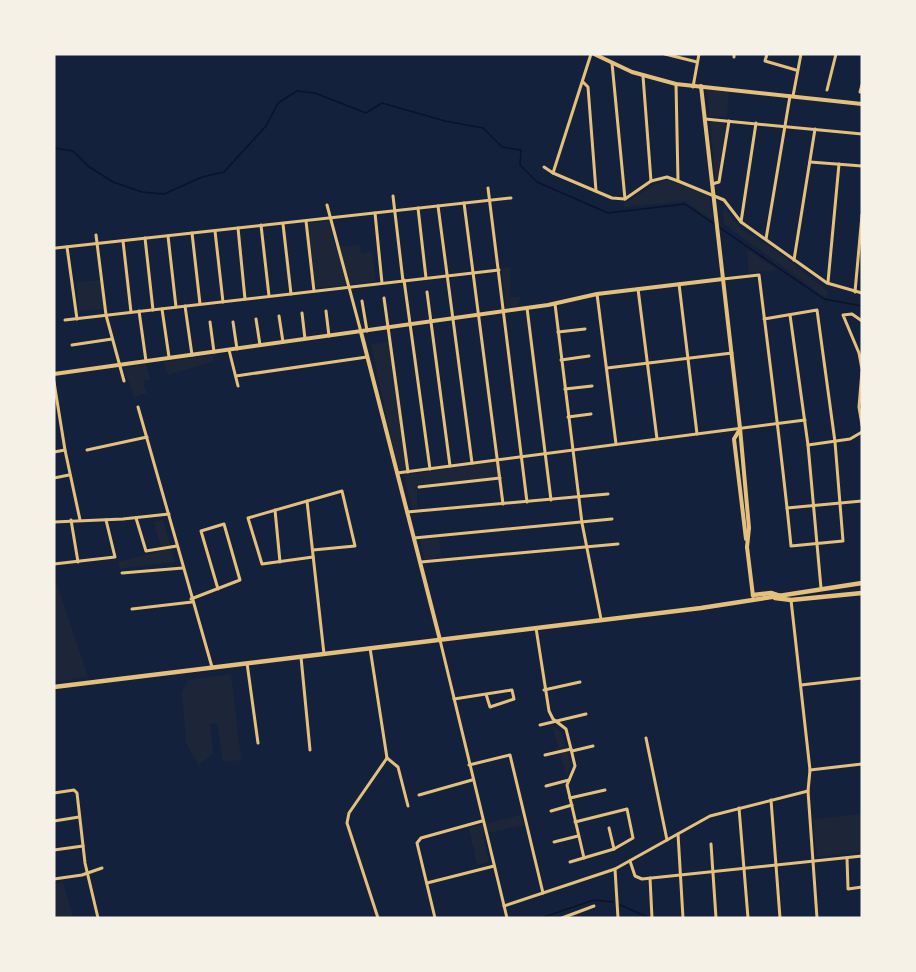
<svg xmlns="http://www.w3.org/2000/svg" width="916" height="972" font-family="Barlow,sans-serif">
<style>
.green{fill:#1d2539}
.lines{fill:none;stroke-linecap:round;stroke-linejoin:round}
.stream{stroke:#0b132b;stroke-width:1.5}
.minor{stroke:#e5c07b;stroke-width:3}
.tertiary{stroke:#e5c07b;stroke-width:4}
.secondary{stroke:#e5c07b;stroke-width:4.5}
</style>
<rect width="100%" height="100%" fill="#14213d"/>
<g class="green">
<path d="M707,89L729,91L727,117L710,116Z"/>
<path d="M710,121L726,122L718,180H715Z"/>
<path d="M668,180L709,195L713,220L684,201L624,207V203L662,181Z"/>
<path d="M723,207L741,229L774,249L829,292L826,298L724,224Z"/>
<path d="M329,221L335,247L360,245L361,253L372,252L376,282L316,288L307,223Z"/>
<path d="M747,249L777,270L749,273Z"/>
<path d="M511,267L510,297H521L517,306L506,308L501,268Z"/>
<path d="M101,280L103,309L79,311L77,282Z"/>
<path d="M392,342L408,469L398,471L371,344Z"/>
<path d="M223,354L213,357L214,361L168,375L163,362Z"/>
<path d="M146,364L150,379L143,382L147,393L134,397L124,368Z"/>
<path d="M500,461L501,477L417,485V508L412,509L404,475Z"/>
<path d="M163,520L175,562L119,569L118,562L162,551L154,522Z"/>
<path d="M420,539H439L441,557L424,560Z"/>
<path d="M54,579H55L88,677L54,682Z"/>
<path d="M231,674L241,760L223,762L217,723L210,724L213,753L199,765L186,743L182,692L188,680Z"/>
<path d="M552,725L562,733L571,767L566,775Z"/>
<path d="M862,814V852L817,857L813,819Z"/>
<path d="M521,815L524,825L483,834L489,862L477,865L469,828Z"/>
<path d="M63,882L73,918H54V884Z"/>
</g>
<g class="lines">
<g class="stream">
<path d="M54,148L73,151L88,166L113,182L142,192L164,194L202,177L224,172L266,126L278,103L297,91L315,93L366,113L382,103L445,121L483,128L502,147L521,150L520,165L537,182L608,213L685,204L824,299L862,306"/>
<path d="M620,905L650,918"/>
<path d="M541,918L594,900L613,902"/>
</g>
<g class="minor">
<path d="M665,54L697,62"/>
<path d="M767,54L765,61L796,70"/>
<path d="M734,57V54"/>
<path d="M612,63L625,199"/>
<path d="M643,76L651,181"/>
<path d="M583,82L588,87L596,191"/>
<path d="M676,84L678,181"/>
<path d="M693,87L699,54"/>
<path d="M827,90L836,54"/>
<path d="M860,92L862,85"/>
<path d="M793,96L801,54"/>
<path d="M705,119L862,134"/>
<path d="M810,162L862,166"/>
<path d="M544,167L553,173L612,198L625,199L651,181L667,177L678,181L724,200L741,222L827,283L862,293"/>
<path d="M553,173L591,54"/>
<path d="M712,184L719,182L729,121"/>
<path d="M488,188L527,502"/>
<path d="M393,196L403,281"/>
<path d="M464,203L503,504"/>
<path d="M327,205L361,332"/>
<path d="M438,206L472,463"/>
<path d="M418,208L426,278"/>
<path d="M375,213L382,283"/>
<path d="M306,221L314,291"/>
<path d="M741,222L756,123"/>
<path d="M283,224L291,294"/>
<path d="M261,225L269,296"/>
<path d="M238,228L245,299"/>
<path d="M215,231L223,302"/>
<path d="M192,233L200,304"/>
<path d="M96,235L106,315L124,381"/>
<path d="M168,236L176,307"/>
<path d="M145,238L153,310"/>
<path d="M766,239L790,96"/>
<path d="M123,241L131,312"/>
<path d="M67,247L77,319"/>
<path d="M56,248L511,198"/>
<path d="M794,260L815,129"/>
<path d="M723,279L759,275C770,365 782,455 791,546L843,541L835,442L817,310L764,319"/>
<path d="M404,280L430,469"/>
<path d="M828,282L839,164"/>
<path d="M679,284L697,434"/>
<path d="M638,289L657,439"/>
<path d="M427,292L450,466"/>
<path d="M855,292L862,215"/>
<path d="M597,294L616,444"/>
<path d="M384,298L408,472"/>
<path d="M362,301L367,331"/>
<path d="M555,304L582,523L601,619"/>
<path d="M185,306L192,355"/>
<path d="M527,308L551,500"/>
<path d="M162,309L169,357"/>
<path d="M139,311L146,361"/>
<path d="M326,311L329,336"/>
<path d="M302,313L305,339"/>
<path d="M790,315L808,445L821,588"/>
<path d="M279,316L283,342"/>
<path d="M256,319L260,345"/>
<path d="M65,320L499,270"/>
<path d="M862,321L852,314L843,315L859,353L862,369"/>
<path d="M210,322L214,352"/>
<path d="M233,322L237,349"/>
<path d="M558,332L585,329"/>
<path d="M72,345L112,339"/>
<path d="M229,350L238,386"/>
<path d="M561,360L589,356"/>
<path d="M607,368L732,353"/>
<path d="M862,371L859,407L862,425"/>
<path d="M236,376L367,357"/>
<path d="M54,382L65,450L80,520"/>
<path d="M565,389L592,386"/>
<path d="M138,407L212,667"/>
<path d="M568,417L591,414"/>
<path d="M808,445L850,439L862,432"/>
<path d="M87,450L147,437"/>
<path d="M54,452L65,450"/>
<path d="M397,473L805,420"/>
<path d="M54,478L69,475"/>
<path d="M419,487L500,478"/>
<path d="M307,501L324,654"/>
<path d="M787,508L862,501"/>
<path d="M275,510L280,562"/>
<path d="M407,512L608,494"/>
<path d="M136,518L146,551L177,546"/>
<path d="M71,520L78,562"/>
<path d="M54,522L123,519L169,514"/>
<path d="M414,538L612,519"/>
<path d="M313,550L355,546L342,491L248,518L262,564L313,557"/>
<path d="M421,562L618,544"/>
<path d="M54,564L115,557L106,520"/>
<path d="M122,573L183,568"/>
<path d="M191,599L240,580L224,524L201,531L218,589"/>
<path d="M791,600L810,770L808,791L817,918"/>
<path d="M132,609L192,602"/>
<path d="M536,628L549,711L553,719L566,729L571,749L575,766L567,785L584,858"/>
<path d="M440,640L507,918"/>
<path d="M370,648L387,758"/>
<path d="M301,657L310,750"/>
<path d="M247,663L258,743"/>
<path d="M801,685L862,678"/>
<path d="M544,690L580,682"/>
<path d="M454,699L512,690L514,699L490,707L486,694"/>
<path d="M540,725L586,714"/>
<path d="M646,738L667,840"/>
<path d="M572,751L593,746"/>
<path d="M545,755L571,749"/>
<path d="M387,758L398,767L408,806"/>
<path d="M469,765L510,755L543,893"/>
<path d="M810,770L862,764"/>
<path d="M546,786L569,780"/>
<path d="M54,793L74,790L77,793L85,863L98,918"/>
<path d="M419,795L472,780"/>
<path d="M570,798L605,790"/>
<path d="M771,800L780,918"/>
<path d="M739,808L748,918"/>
<path d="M551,811L572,805"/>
<path d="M54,821L79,817"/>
<path d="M609,828L614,849"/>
<path d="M678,834L683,918"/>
<path d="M554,842L578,836"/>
<path d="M711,844L716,918"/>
<path d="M54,850L83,846"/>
<path d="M847,858L848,889L862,887"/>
<path d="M630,861L635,876L642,879L862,856"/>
<path d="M570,862L614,849L633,838L627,809L575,822"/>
<path d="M615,869L618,918"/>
<path d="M650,878L652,918"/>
<path d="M54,879L82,875L102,868"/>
<path d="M427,883L494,866"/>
<path d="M504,906L615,869L710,816L808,791"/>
<path d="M378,918L347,823L349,813L387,758"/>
<path d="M435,918L417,843L421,838L482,821"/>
<path d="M562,918L594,906"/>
</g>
<g class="tertiary">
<path d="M594,54L632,72L676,84L862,104"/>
<path d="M701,86L740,428L749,528L747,547"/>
<path d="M361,332L440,640"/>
<path d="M54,374L548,305L597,294L723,279"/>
<path d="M740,429L734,439L746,539"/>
<path d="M747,547L753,596"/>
</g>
<g class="secondary">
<path d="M753,595L771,593L780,596"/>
<path d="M775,598L791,600L862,593"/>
<path d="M54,687L701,608L862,583"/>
</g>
</g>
<rect width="916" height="972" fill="none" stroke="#f6f1e7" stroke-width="111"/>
</svg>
